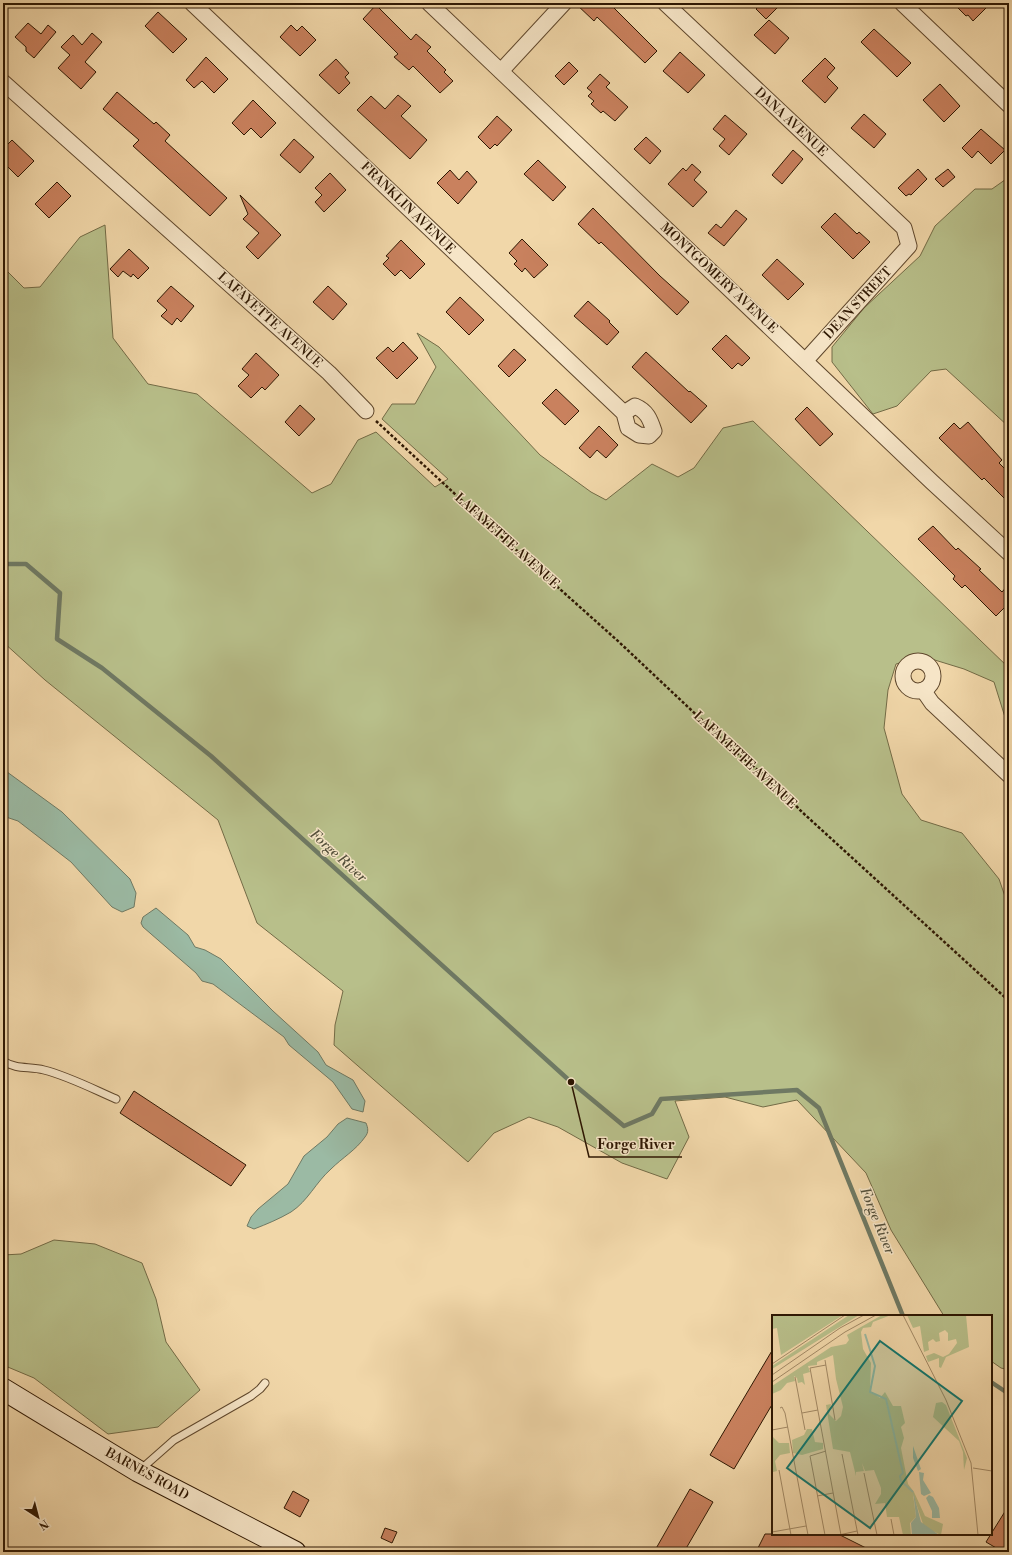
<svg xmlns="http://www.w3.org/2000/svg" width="1012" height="1555" font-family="'Libre Bodoni',serif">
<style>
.green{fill:#b8bf8a;stroke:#736b46}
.water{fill:#9bbaa4;stroke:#6f7963}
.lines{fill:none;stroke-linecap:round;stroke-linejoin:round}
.stream{stroke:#6f7963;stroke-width:4.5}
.building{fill:#c9815e;stroke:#2e1702}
.lane-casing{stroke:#5f472c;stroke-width:9}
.street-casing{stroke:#5f472c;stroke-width:17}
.secondary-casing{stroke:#2e1702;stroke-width:23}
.path{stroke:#2e1702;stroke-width:2.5;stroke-dasharray:3 2;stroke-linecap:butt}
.lane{stroke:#f6e5c7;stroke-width:7}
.street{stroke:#f6e5c7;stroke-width:15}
.secondary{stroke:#f6e5c7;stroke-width:21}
.labels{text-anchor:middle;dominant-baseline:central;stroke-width:3;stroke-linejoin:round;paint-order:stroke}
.street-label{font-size:13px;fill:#2e1702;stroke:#f6e5c7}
.water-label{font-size:14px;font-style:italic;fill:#54503b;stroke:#f6e5c7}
.inset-river{fill:none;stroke:#9bbaa4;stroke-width:2}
.inset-road{fill:none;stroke:#a38a66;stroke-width:1}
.view{fill:#0f766e;fill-opacity:0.15;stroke:#0f766e;stroke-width:2}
.inset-edge{fill:none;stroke:#2e1702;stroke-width:2}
.leader{fill:none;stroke:#2e1702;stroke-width:1.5}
.callout-dot{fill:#2e1702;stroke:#f6e5c7;stroke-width:1.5}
.callout-label{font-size:14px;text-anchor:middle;font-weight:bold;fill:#2e1702;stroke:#f6e5c7;stroke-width:3;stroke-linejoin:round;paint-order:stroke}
</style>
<rect width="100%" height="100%" fill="#f1d7a9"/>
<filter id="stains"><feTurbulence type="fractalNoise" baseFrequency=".005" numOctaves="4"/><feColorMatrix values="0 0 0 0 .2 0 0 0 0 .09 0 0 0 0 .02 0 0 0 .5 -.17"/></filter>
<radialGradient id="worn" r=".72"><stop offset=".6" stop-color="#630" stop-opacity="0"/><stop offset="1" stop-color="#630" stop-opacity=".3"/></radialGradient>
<g class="green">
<path d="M1009,177V427L946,369L931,371L897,406L873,414L832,362V347L864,308L920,256L935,226L975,189H992Z"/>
<path d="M105,225L113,338L148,384L197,394L312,493L331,484L358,440L376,432L435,487L448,479L382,419L392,404H415L436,367L417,333L439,347L540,455L591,492L606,500L652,464L678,477L694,468L723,428L753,421L1009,668V730L994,682L964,669L925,657L896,664L888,690L884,728L902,794L921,820L962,833L999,879L1009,908V1370L1001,1368L991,1361V1316H944L891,1230L866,1173L797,1100L763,1107L725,1097L675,1101L689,1137L667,1179L622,1163L558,1127L529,1117L494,1133L468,1162L334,1045L335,1025L343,991L257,923L218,820L45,680L3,642V267L24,288L40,287L80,237Z"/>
<path d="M54,1240L95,1244L142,1263L156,1299L166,1342L200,1390L158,1427L108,1434L34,1378L3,1365V1255L21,1254Z"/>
</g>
<g class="water">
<path d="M3,769L62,812L130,879L136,893L134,907L122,912L112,907L71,862L18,821L3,816Z"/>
<path d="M156,908L188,935L195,947L205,950L221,959L273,1011L318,1052L326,1065L353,1080L365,1101L363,1112L352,1109L333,1082L289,1045L284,1037L213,984L202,981L196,973L143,927L141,923L143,917Z"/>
<path d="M347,1118L366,1123C368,1128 369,1132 365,1137C356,1150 342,1158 331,1169C316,1182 308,1201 291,1212C279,1219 267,1224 254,1229L247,1226L251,1217L258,1209L288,1184L304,1156L327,1137L338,1124Z"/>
</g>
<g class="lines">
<g class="stream">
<path d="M3,564H26L60,593L57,639L102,668L211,756L571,1082L624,1126L652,1114L661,1099L797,1090L819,1108L903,1316"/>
<path d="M991,1382L1009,1394"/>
</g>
</g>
<g class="building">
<path d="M575,3H609L657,51L645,63L597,17L594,21Z"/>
<path d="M762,3H782L766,19L756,9Z"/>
<path d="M953,3H991L973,21L968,15L966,16Z"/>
<path d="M376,5L411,40L416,34L431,47L427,51L446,70L444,72L453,81L440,93L413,66L409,70L394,57L398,54L363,19Z"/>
<path d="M158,12L187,39L173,53L145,26Z"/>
<path d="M769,20L789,38L775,54L754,35Z"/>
<path d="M28,23L41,34L48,25L56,32L34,58L26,51V47L15,37Z"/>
<path d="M291,25L297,31L302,26L316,40L300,56L280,37Z"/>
<path d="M874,29L911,63L897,77L861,42Z"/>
<path d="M92,33L102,42L85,62L96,72L81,89L58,68L70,55L61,47L73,35L82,45Z"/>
<path d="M680,52L705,75L688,93L663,71Z"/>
<path d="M206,57L228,79L214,93L202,81L194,88L186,80Z"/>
<path d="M825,58L835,68L827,77L838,88L825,103L802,81Z"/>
<path d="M336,59L349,73L345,77L350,83L339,94L319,75Z"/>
<path d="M569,62L578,71L564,85L555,76Z"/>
<path d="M600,74L610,83L606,87L628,107L615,121L603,111L601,113L591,104L594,101L588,96L592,92L587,88Z"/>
<path d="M940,84L960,106L944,122L923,100Z"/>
<path d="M117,92L154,124L156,122L170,135L165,141L227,198L210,216L133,146L139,140L103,109Z"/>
<path d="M398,95L411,106L401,116L427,140L410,159L357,110L371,96L385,109Z"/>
<path d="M253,100L276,123L261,138L251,128L244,135L232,123Z"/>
<path d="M864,114L886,134L874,148L851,128Z"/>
<path d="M725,115L747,134L729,155L719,146L725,139L713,129Z"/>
<path d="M497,116L512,130L497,146L495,144L490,149L478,137Z"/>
<path d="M981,129L1005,150L991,164L978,151L972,158L962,148Z"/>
<path d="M646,137L661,151L650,164L634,149Z"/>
<path d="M294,139L314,157L300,173L280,155Z"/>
<path d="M12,140L34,161L18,177L3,162V149Z"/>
<path d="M793,150L803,159L782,184L772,175Z"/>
<path d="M538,160L566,187L553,201L524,174Z"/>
<path d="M692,164L701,172L694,180L707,192L693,207L668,184L683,168L686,171Z"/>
<path d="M918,169L927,179L911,195L909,194L906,196L898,188Z"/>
<path d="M948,169L955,177L943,187L935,179Z"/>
<path d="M450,170L459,180L467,171L477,182L458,204L437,183Z"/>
<path d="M330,173L346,190L324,212L315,202L322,195L315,188Z"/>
<path d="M57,182L71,196L49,218L35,204Z"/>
<path d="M240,195L281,235L258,259L246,247L259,233L243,219L248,214Z"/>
<path d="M593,208L660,276L689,302L677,315L601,242L599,244L578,224Z"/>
<path d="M736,210L747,219L724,246L708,233L716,224L721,228Z"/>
<path d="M835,213L857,234L859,232L870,242L853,259L821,227Z"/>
<path d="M522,239L548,265L534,278L525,268L522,272L514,264L517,261L509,253Z"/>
<path d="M401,240L425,264L410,279L401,270L395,276L383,264L389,258L386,256Z"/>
<path d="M129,249L149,268L138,279L133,274L131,277L123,271L118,277L110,269Z"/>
<path d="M777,259L804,284L788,300L762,275Z"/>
<path d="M171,286L194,306L181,322L177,318L172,325L161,316L167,310L157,301Z"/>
<path d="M328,286L347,304L333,320L313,302Z"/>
<path d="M460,297L484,320L469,335L446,312Z"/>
<path d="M588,301L610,321L609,322L619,332L607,345L574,316Z"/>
<path d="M726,335L750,358L742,366L738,363L732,369L712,349Z"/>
<path d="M403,342L418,358L397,379L376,358L388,347L393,352Z"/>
<path d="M514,349L526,360L509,377L498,366Z"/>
<path d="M646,352L689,392L690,391L707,406L691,423L632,367Z"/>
<path d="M256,353L279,375L265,390L262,387L251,398L238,386L249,375L242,369Z"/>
<path d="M556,389L579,411L565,425L542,403Z"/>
<path d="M300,405L315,419L299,436L285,422Z"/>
<path d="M807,407L833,434L820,446L795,419Z"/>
<path d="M968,422L1002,460L999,463L1009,473V503L984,478L982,480L939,438L954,423L960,429Z"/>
<path d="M599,426L618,445L606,458L597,450L590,458L579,448Z"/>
<path d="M933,526L956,550L958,548L981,569L979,570L1002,592L1009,584V603L996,616L965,585L962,588L953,579L955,576L918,539Z"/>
<path d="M134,1091L246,1165L231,1186L120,1113Z"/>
<path d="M773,1349V1403L734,1469L710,1455Z"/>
<path d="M690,1489L713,1502L684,1552H654Z"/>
<path d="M293,1491L309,1500L300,1517L284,1508Z"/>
<path d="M1009,1505V1552H1003L986,1542Z"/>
<path d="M385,1528L397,1532L392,1543L381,1538Z"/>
<path d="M765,1534H838L874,1552H756Z"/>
</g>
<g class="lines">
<g class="lane-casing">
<g id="lane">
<path d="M3,1061C17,1070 29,1066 44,1070C68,1076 93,1089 116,1099"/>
<path d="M140,1470L174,1440L251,1396L260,1389L265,1383"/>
</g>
</g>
<g class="street-casing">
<g id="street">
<path d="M192,3L624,413L628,428L639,435L649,436L654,431C650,419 647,411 635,406L624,413"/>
<path d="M429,3L932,482L1009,553"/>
<path d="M665,3L904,228L909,246L806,360"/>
<path d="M902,3L1009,105"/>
<path d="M501,71L564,3"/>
<path d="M3,82L329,373L366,411"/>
<circle cx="918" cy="676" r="15"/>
<path d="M923,690L932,703L1009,775"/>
</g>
</g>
<g class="secondary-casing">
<path id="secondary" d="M3,1389L138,1471L295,1552"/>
</g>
<path class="path" d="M376,421L495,531L619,642L740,756L773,782L802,812L1009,1001"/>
<use href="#lane" class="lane"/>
<use href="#street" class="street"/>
<use href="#secondary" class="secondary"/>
</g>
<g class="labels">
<g class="street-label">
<text transform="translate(791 122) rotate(43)">DANA AVENUE</text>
<text transform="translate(408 208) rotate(44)">FRANKLIN AVENUE</text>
<text transform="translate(719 278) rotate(43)">MONTGOMERY AVENUE</text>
<text transform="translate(858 303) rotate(-47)">DEAN STREET</text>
<text transform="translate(270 320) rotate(42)">LAFAYETTE AVENUE</text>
<text transform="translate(507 541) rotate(42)">LAFAYETTE AVENUE</text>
<text transform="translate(745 760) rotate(43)">LAFAYETTE AVENUE</text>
<text transform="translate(147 1474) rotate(29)">BARNES ROAD</text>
</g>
<g class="water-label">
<text transform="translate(338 856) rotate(42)">Forge River</text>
<text transform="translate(877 1221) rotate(68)">Forge River</text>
</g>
</g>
<g transform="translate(772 1315)">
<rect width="220" height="220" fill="#f1d7a9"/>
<path d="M0,0H71L9,40L5,13L0,14ZM77,0H87L0,54V51ZM110,0H119L101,7L99,12L91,13L89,17L91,34L99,48L98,76L108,83L113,77L121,91H129L133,108L129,112L132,123L129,133L136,169L142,177L153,201L171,209L169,220L152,212L141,179L144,202L138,208L139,220H131L127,202H115L113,188L103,189L109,179V173L102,155L93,156L90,148L92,156L84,157V161L78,137L61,134L54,90L59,89L57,99L64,106L69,101L71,92L64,64L61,40L45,47V50L36,51L38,57L31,59L33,70L30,67L26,68L25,63L22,61L23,66L15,68L9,75L0,79V71L59,32L74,29L77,25L75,20ZM135,0H194L197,32L174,42L169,53L167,52V43L156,47L154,41L162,38L171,42L177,39L185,28L184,24L176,26V18L173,15L167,18L168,26L164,27L161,24L156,27L157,35L152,37L148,11L141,13ZM170,87L174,90L195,143L192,155L191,137L187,126L161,102L164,88ZM35,114H40L43,127L51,128V134L30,140L21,138L20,125L32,120ZM1,122L7,128H17L18,138L8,140L3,146L5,156L1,157Z" fill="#b8bf8a"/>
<path d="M141,131L149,154L146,156L141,143ZM147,157L152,158L151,165L159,178L152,181L149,179ZM141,176L149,207L167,220H140L139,208L144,202ZM157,180L161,182L167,193L168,203H160V196L154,183Z" fill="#9bbaa4"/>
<path class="inset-river" d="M93,19L103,51L98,77L114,84L131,158L128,161L129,166L141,177"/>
<path class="inset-road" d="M131,0L174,85L199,148L206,220M53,45L63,105M0,49L73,0M54,50L38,53L69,220M0,60L68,13L92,0M23,62L33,115M0,67L73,17L104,0M8,93L10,92L13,98L36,220M30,98L46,95M0,115L16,112M70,139L86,220M201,153L220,156M7,155L19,220M92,158L105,220M45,181L61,178M119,204L122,220M0,217L34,211M53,220L38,141L54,136M67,220L85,216"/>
<path class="view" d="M108,26L190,86L98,213L15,153Z"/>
<rect width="220" height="220" class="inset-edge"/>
</g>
<path class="leader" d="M571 1082L589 1157H682"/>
<circle class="callout-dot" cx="571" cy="1082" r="4"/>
<g class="callout-label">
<text x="636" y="1149">Forge River</text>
</g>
<rect width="1012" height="1555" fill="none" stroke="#f1d7a9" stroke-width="16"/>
<rect x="4" y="4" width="1004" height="1547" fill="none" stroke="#2e1702" stroke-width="2"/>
<rect x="8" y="8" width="996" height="1539" fill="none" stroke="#2e1702"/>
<g transform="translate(38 1517) rotate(144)" stroke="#f6e5c7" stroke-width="3" paint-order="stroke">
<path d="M0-3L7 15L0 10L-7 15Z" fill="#2e1702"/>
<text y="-6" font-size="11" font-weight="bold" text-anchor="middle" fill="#2e1702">N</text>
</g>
<rect width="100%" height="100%" filter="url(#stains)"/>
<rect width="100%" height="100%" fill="url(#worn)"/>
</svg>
